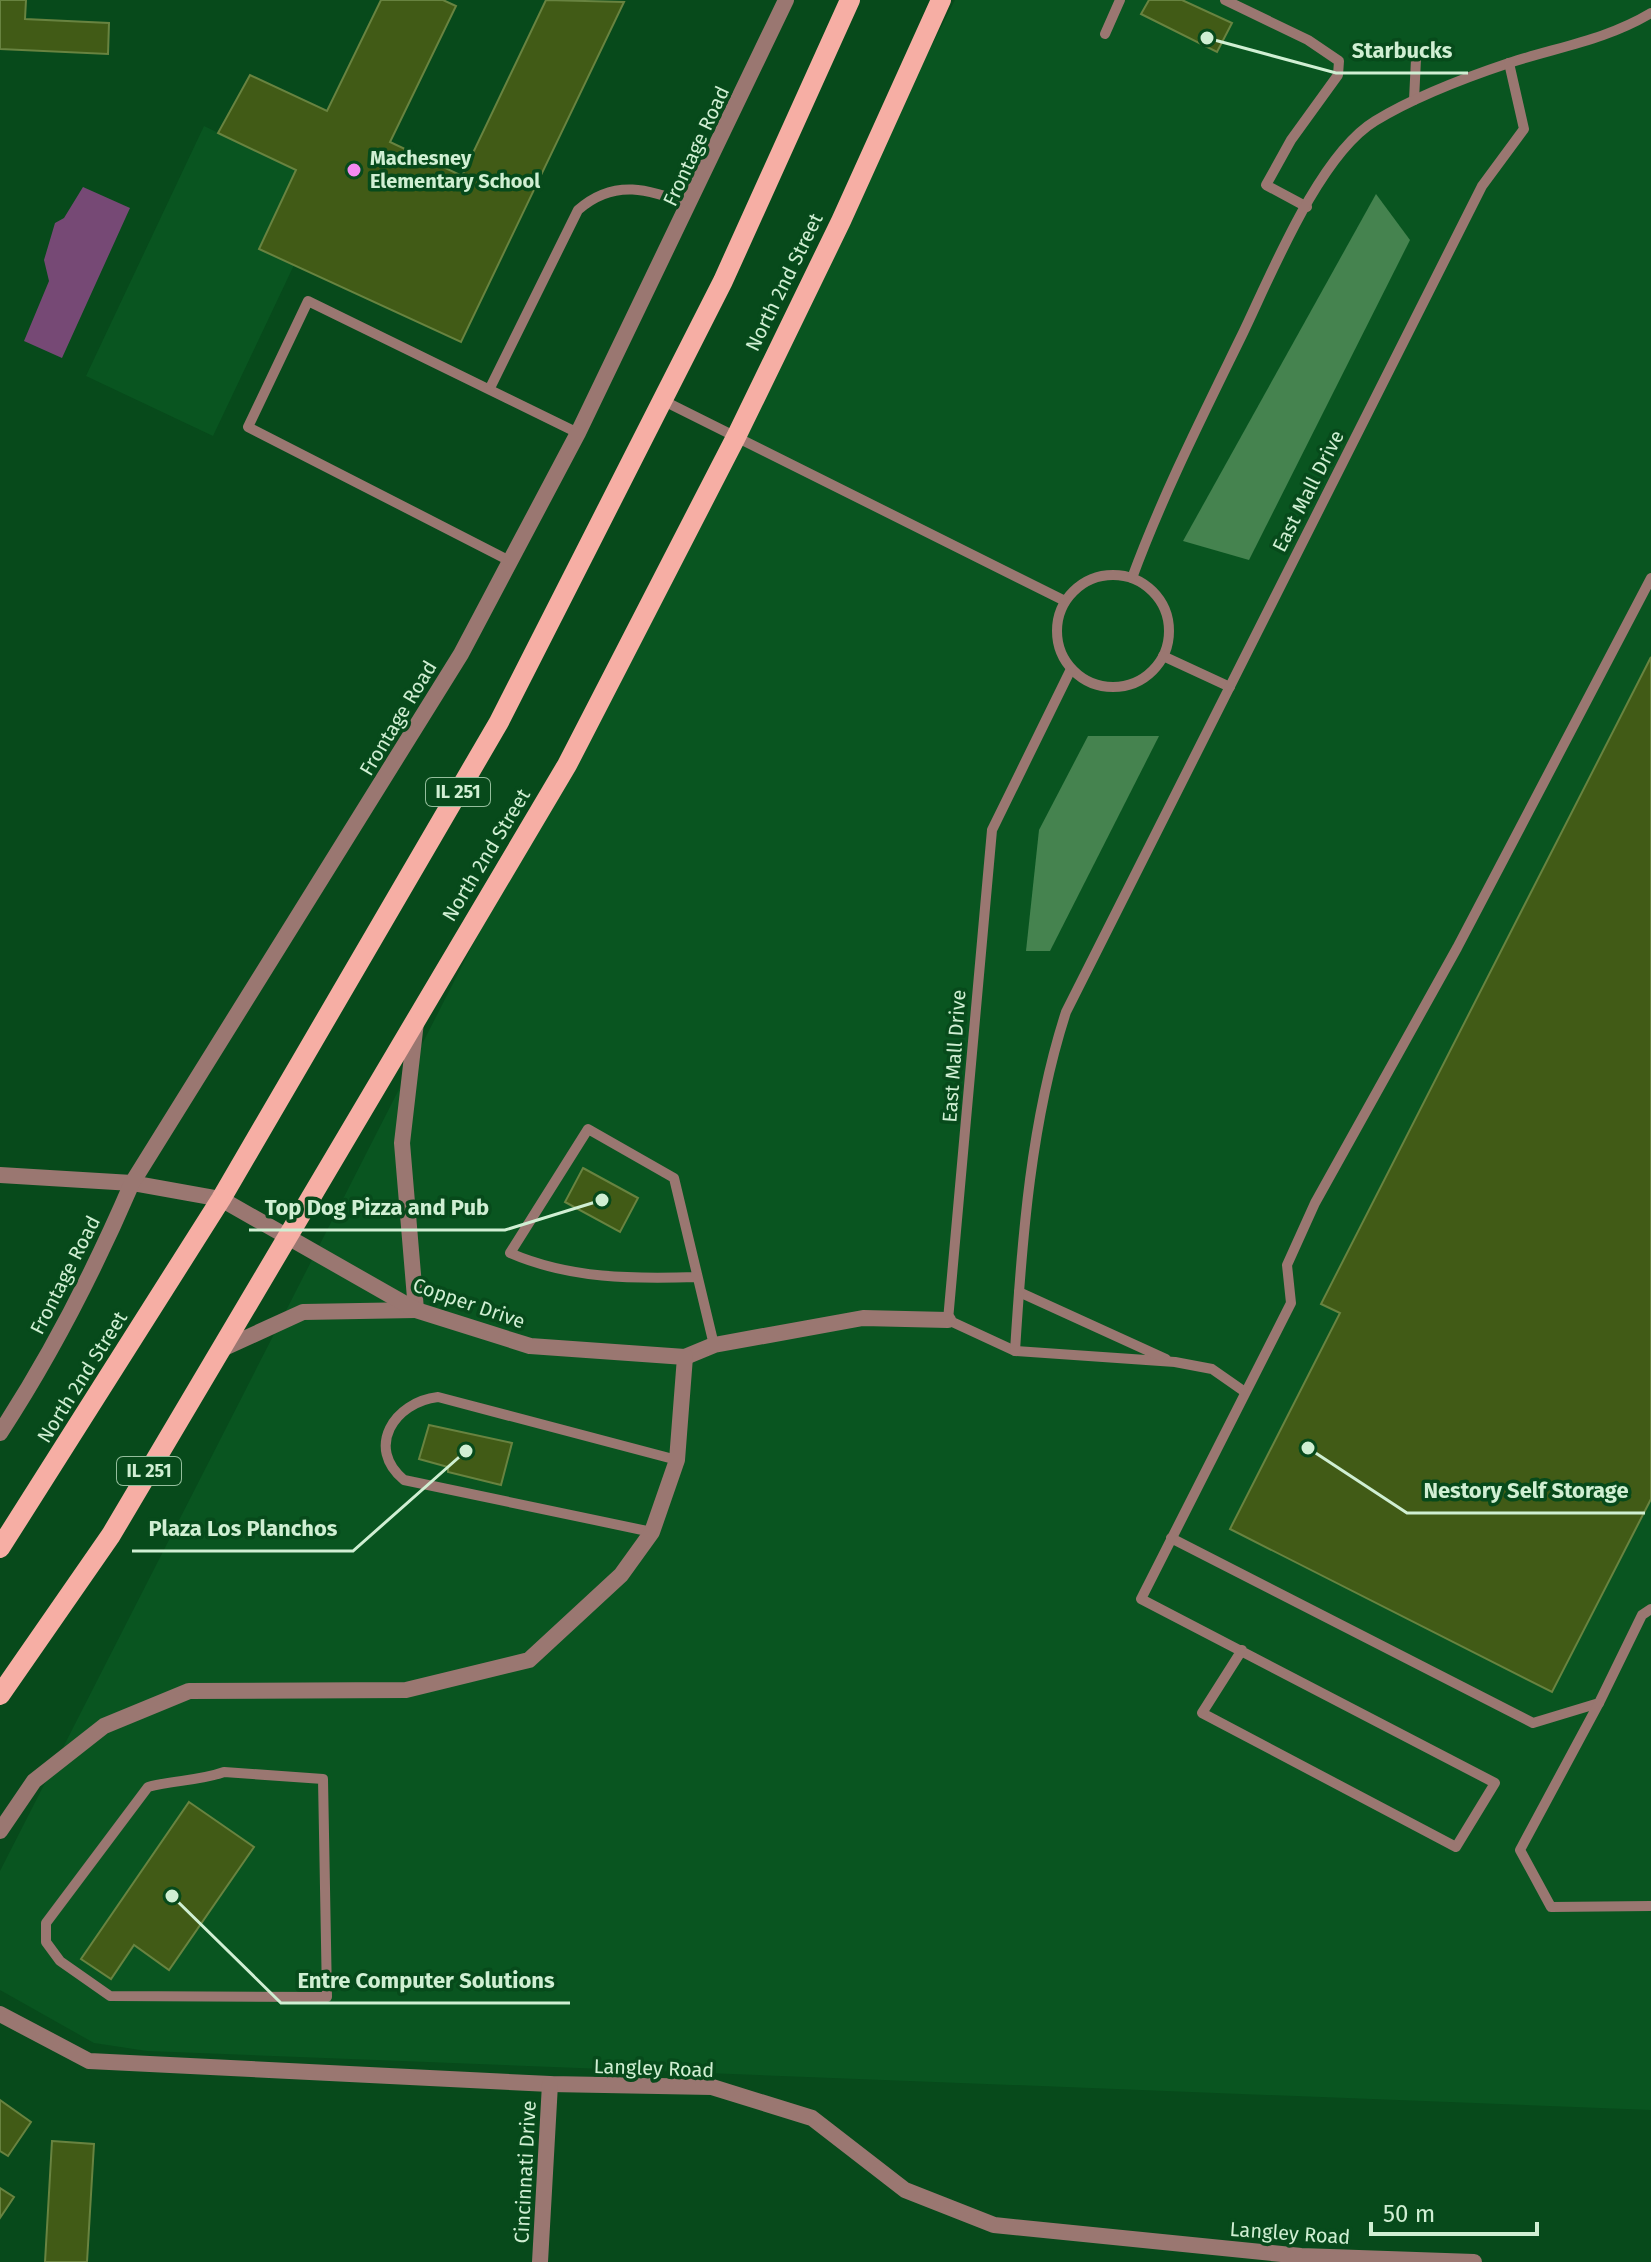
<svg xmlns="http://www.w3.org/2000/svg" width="1651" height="2262" font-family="'Fira Sans',sans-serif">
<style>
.built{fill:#095520}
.green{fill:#764975}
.water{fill:#45834f}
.building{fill:#415b16;stroke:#688340;stroke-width:2}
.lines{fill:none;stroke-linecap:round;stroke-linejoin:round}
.service{stroke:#9a7771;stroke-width:10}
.minor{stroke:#9a7771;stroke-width:16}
.tertiary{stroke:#9a7771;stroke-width:16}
.primary{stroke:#f6aea4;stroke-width:20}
.poi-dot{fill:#f38af1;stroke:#074a1b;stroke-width:3}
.labels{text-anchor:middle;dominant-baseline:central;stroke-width:7;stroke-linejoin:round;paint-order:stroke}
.shield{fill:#074a1b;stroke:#94be9c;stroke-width:2}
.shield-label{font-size:18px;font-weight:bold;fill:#d0efd3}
.street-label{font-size:20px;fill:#d0efd3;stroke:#074a1b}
.poi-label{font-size:20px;font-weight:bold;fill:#d0efd3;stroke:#074a1b;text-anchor:start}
.leader{fill:none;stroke:#d0efd3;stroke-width:3}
.callout-dot{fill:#d0efd3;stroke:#074a1b;stroke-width:3}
.callout-label{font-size:22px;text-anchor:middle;font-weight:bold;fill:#d0efd3;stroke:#074a1b;stroke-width:7;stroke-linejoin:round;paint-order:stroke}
</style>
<rect width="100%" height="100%" fill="#074a1b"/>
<g class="built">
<path d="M955,0H1651V2110L147,2051L94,2043L0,1990V1871Z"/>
<path d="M204,126L296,170L259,248L294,265L213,436L86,376Z"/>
</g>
<path class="green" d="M83,187L130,208L62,358L24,341L49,281L44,260L55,223L64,218Z"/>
<g class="water">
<path d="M1376,194L1410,240L1249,560L1183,541Z"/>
<path d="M1088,736H1159L1050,951H1026L1039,830Z"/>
</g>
<g class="building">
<path d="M0,0H26L25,19L109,23L108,54L0,49Z"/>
<path d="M381,0H443L456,6L390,142L462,176L546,0L624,2L461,342L259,249L296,170L218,133L250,75L327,111Z"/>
<path d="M1149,0H1182L1232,23L1217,52L1141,14Z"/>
<path d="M1651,657V1499L1552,1692L1230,1529L1340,1313L1321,1304Z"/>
<path d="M583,1168L638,1198L620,1232L565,1202Z"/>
<path d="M429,1425L512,1443L501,1485L448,1472V1467L419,1459Z"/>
<path d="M189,1802L254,1847L169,1970L134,1945L111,1979L81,1959Z"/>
<path d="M0,2100L31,2122L8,2156L0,2151Z"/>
<path d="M52,2141L94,2144L87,2262H45Z"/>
<path d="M0,2188L14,2197L0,2218Z"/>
</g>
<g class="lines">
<g class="service">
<path d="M1225,0L1308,40L1339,61L1338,75L1291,140L1266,185L1307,207"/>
<path d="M1105,34L1120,0"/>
<path d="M1414,100L1416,59"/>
<path d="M490,388L578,210C614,178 650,189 690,205"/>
<path d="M662,400L1065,601"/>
<path d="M510,561L248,427L308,301L578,433"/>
<circle cx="1113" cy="631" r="56"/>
<path d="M1132,578C1163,494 1203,415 1242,335C1271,275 1319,155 1375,121C1416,96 1464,78 1509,63C1558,47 1606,40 1651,13"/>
<path d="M1163,656L1230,687"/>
<path d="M1071,669L992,830L948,1320L1015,1351L1175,1362L1212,1369L1245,1392"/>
<path d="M697,1277C633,1279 570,1279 510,1253L588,1129L674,1178L714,1345"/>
<path d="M1019,1292L1166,1359"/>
<path d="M1015,1351C1022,1238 1031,1120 1066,1012L1482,186L1524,129L1509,63"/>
<path d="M652,1532L404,1480C365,1448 394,1402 438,1397L677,1460"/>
<path d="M1171,1538L1533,1723L1599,1703L1642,1615L1651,1609"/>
<path d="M1242,1650L1202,1713L1456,1847L1495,1783L1141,1599L1291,1303L1287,1265L1315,1203L1457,948L1651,578"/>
<path d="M1599,1703L1520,1850L1551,1907L1651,1906"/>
<path d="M224,1772L323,1779L327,1997L110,1996L60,1961L46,1942V1923L148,1787C174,1780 199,1781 224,1772Z"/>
</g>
<g class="minor">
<path d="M0,1175L132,1183L221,1199"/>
<path d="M685,1357L714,1345L863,1318L948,1320"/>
<path d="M0,1433C51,1355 95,1269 132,1183L461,654L578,433L786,0"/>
<path d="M0,2014L89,2061L550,2084L712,2087L812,2118L905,2190L994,2225L1301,2256L1474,2262"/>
<path d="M540,2262L550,2084"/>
</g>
<g class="tertiary">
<path d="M222,1349L303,1312L416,1310L402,1143L416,1022"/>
<path d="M0,1831L34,1781L104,1726L189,1691L406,1690L529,1660L621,1575L652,1532L677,1460L685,1357L530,1346L416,1310L221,1199"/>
</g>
<g class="primary">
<path d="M0,1548L221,1199L499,722L723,281L850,0"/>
<path d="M0,1695L111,1535L567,765L736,437L841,221L941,0"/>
</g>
</g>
<circle class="poi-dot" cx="354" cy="170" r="8"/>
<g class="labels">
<g class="shield">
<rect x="426" y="778" width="64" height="28" rx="6"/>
<rect x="117" y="1457" width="64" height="28" rx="6"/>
</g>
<g class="shield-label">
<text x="458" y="792">IL 251</text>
<text x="149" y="1471">IL 251</text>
</g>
<g class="street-label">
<text transform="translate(696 146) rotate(-65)">Frontage Road</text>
<text transform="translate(784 282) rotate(-64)">North 2nd Street</text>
<text transform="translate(1308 491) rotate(-63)">East Mall Drive</text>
<text transform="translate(398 718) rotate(-59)">Frontage Road</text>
<text transform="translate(486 855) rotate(-59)">North 2nd Street</text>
<text transform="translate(954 1056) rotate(-86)">East Mall Drive</text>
<text transform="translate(65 1275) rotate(-63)">Frontage Road</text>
<text transform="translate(469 1303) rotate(19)">Copper Drive</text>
<text transform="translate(82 1377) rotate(-58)">North 2nd Street</text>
<text transform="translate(654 2068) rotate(2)">Langley Road</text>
<text transform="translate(525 2172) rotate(-87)">Cincinnati Drive</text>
<text transform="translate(1290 2233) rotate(4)">Langley Road</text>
</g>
<g class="poi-label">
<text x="370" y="158">Machesney<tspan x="370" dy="23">Elementary School</tspan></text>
</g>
</g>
<path class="leader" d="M1207 38L1336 73H1468M602 1200L505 1230H249M1308 1448L1407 1513H1645M466 1451L353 1551H132M172 1896L281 2003H570"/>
<g class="callout-dot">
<circle cx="1207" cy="38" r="8"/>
<circle cx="602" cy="1200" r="8"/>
<circle cx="1308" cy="1448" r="8"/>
<circle cx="466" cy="1451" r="8"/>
<circle cx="172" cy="1896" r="8"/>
</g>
<g class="callout-label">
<text x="1402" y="58">Starbucks</text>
<text x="377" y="1215">Top Dog Pizza and Pub</text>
<text x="1526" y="1498">Nestory Self Storage</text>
<text x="243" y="1536">Plaza Los Planchos</text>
<text x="426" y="1988">Entre Computer Solutions</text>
</g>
<path d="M1371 2222v12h166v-12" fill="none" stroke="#d0efd3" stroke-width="4"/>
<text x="1383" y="2222" font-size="24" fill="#d0efd3" stroke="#074a1b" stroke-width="6" paint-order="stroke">50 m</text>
</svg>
